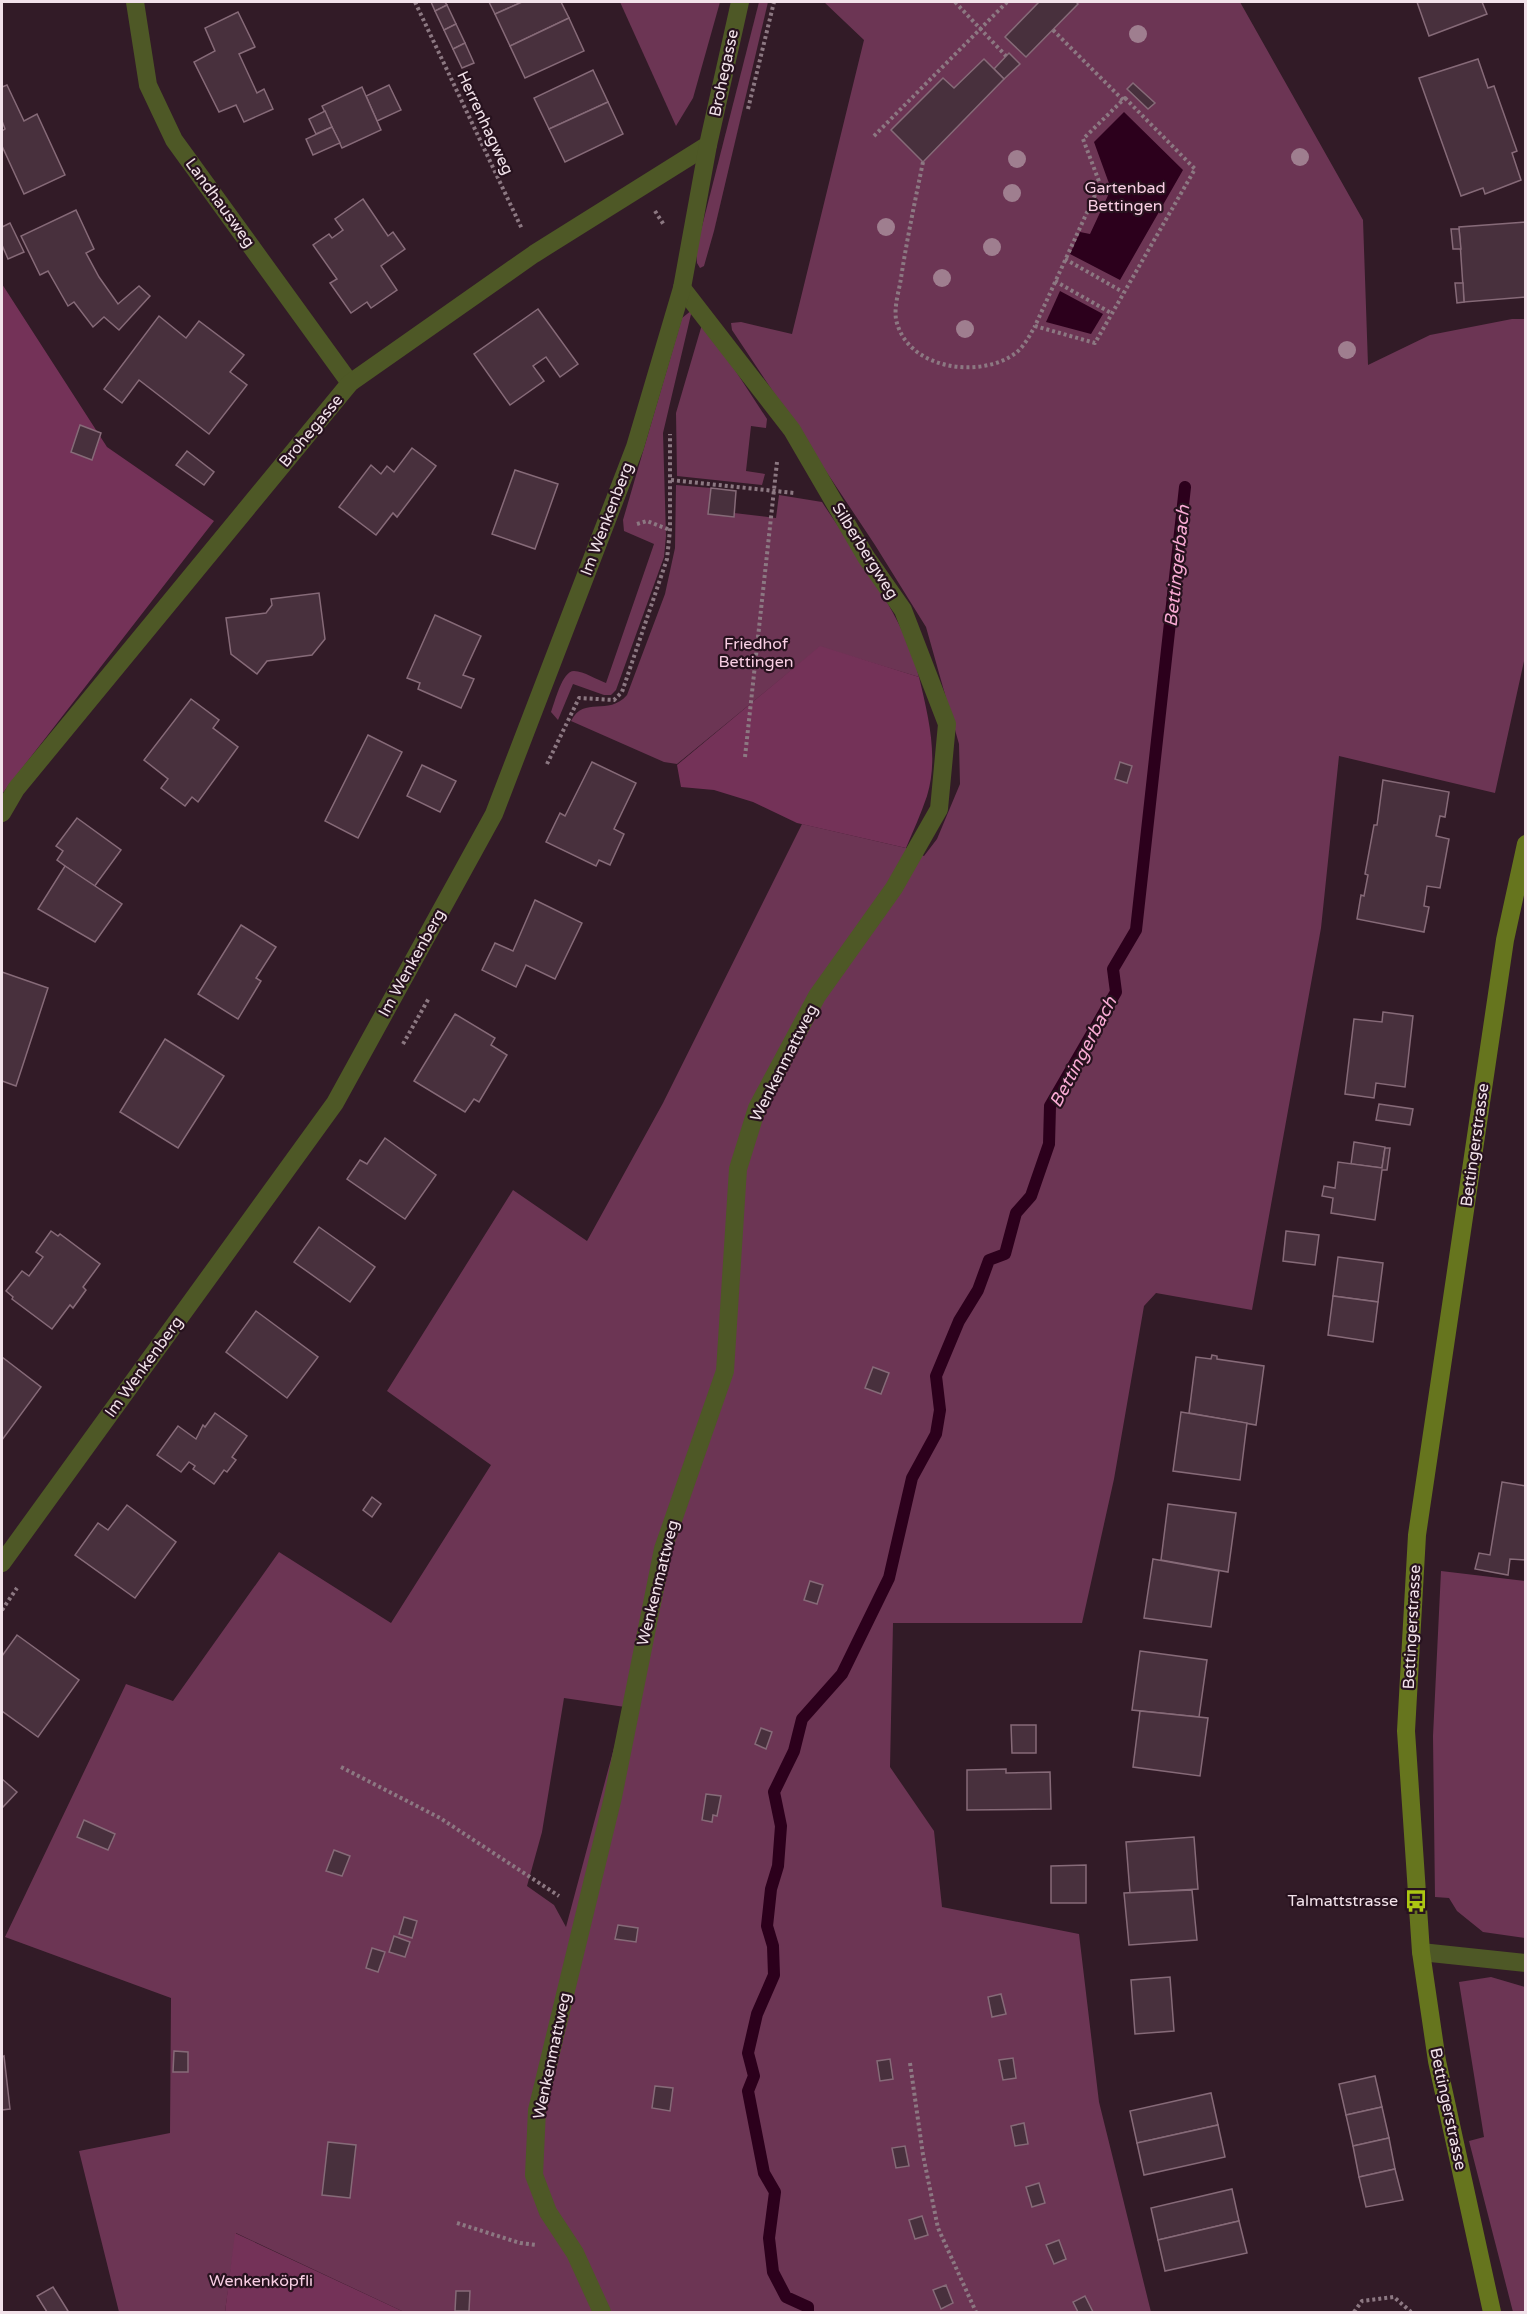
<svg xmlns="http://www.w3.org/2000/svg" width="1527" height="2314" font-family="'Varela Round',sans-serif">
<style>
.green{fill:#6c3554;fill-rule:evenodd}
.forest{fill:#743258}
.water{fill:#2c001c}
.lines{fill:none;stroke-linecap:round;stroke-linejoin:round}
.stream{stroke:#2c001c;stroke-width:12}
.building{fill:#48303d;stroke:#866a78;stroke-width:1.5}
.path{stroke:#8c7882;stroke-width:4;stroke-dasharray:3 3;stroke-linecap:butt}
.lane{stroke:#4e5826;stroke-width:18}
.street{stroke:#4e5826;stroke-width:18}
.secondary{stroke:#66751e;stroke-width:18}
.tree{fill:#9f7e8f}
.labels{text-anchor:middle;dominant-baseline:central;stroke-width:4.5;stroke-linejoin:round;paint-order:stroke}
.street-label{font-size:16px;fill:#f2e2ea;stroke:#27121e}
.park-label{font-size:16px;fill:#f9cfe4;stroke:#27121e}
.poi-label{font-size:16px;fill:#f2e2ea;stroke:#27121e;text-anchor:end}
.water-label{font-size:18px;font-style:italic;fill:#faabd5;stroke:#27121e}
</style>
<rect width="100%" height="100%" fill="#321b27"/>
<g class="green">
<path d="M620,2H720L693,98L676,126Z"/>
<path d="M759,2H768L714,231L704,266L700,268L697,263L696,250Z"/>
<path d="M824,2H1240L1363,220L1368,365L1430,335L1512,319H1525L1526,652L1495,793L1339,756L1321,928L1252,1310L1156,1293L1144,1306L1114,1479L1082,1623H893L890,1767L934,1831L942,1907L1079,1934L1099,2102L1151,2312H404L236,2233L225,2312H119L79,2151L170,2133L171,1998L5,1937L126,1684L173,1701L279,1552L391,1623L491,1465L387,1391L513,1190L587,1241L663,1103L802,824L906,848L924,856L937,839L960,784L959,744L926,627L875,545L732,330L731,323L741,322L792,334L864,40ZM564,1698L625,1707L566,1927L554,1905L527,1886L542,1832Z"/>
<path d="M692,310L663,433L666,536L664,557L616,690L611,695H604L573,684L558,720L551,712C555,702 562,671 574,671C584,671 597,680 606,683L654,544L624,531L623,520L682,318Z"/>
<path d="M703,321L767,419L766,428L751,426L746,471L765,474L762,485L677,476L676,413Z"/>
<path d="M676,485L711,488L709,513H734L776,518L779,495L822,502C855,553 906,619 919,677L820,647L677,764L664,762L571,721C584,695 608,717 627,695L665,594L675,548Z"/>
<path d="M1441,1571L1525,1581V1938L1483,1932L1457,1911L1449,1898L1435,1897L1433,1736Z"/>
<path d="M1491,1977L1525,1987V2312H1513L1469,2141L1484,2137L1459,1982Z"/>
</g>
<g class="forest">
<path d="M2,284L107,447L214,521L2,794Z"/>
<path d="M820,646L919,677C928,715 939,757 927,796C921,814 913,831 906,848L797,823L753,802L714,790L681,787L677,765Z"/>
<path d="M235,2233L404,2312H225Z"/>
</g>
<g class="water">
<path d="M1124,112L1183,170L1120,280L1070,254L1080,232L1090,234L1111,189L1094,142Z"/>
<path d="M1060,291L1103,314L1091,334L1046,322Z"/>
</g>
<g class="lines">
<path class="stream" d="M808,2312V2307L786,2297L773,2272L769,2238L775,2192L764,2173L748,2091L754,2076L748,2053L757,2014L774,1975L773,1946L767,1926L771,1889L778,1866L781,1826L774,1792L794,1751L802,1719L842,1674L889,1578L912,1478L936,1434L940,1410L936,1376L959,1321L978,1290L989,1260L1005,1254L1016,1213L1031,1196L1049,1144L1050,1106L1116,992L1113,969L1136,930L1185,487"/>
</g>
<g class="building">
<path d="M431,2H445L447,5L435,11Z"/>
<path d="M489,2H522L495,14Z"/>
<path d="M522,2H561L569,18L510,46L495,14Z"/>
<path d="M1039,2H1076L1078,4L1026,57L1005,37Z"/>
<path d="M1417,2H1482L1487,14L1429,36Z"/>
<path d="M447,5L456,24L444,30L435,11Z"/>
<path d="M238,12L255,47L239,54L257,93L264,89L273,109L244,122L236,105L219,112L194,62L215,51L205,28Z"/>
<path d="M569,18L584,51L525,78L510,46Z"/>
<path d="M456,24L465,43L453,49L444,30Z"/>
<path d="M465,43L474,63L462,68L453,49Z"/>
<path d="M1009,53L1020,64L1004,79L994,69Z"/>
<path d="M984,59L1004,79L923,162L891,130L943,78L954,88Z"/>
<path d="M1478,59L1488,88L1494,86L1517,151L1512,153L1521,180L1485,194L1483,188L1461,196L1419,78Z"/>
<path d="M593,70L608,102L549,129L534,98Z"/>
<path d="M1133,83L1155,103L1148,109L1127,89Z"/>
<path d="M7,85L24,121L37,114L65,175L24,194L2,146V131L5,129L2,121V87Z"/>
<path d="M389,85L401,110L377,121L366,96Z"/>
<path d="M362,87L381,130L342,148L322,106Z"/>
<path d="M608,102L623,134L565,162L549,129Z"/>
<path d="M325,111L332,127L316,134L309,119Z"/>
<path d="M332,127L340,143L313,155L306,139Z"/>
<path d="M363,199L388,236L393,232L405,249L381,266L397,290L371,308L367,302L351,313L330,283L337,279L313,245L329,234L332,238L343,230L335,219Z"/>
<path d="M76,210L94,249L86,253L99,277L118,304L139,286L150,296L119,330L104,317L93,327L74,302L68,306L48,271L40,275L21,236Z"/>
<path d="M1526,222V297L1464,302L1459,227Z"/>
<path d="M10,223L24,252L8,259L2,245V227Z"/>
<path d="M1451,229H1459L1461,249H1453Z"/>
<path d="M1455,283H1463L1464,302L1457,303Z"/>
<path d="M538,309L578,364L560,377L546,357L533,366L544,381L510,405L474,354Z"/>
<path d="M159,316L186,338L199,321L244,355L230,372L247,385L209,434L139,380L122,403L104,389Z"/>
<path d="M80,425L101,433L92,460L71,452Z"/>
<path d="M412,448L436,466L397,517L393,513L376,535L339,507L371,465L381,474L387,466L394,472Z"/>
<path d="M187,451L214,472L204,485L176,465Z"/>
<path d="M515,470L558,484L535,549L492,534Z"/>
<path d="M711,488L736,491L734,517L708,514Z"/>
<path d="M319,593L325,639L312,655L267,661L257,674L231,654L226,618L266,613L272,605L271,599Z"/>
<path d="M435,615L481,636L463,675L474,679L461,708L418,689L420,683L407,678Z"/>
<path d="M191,699L219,720L213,728L238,747L198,802L192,797L185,806L161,788L168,779L144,760Z"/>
<path d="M368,735L402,752L358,838L325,821Z"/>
<path d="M592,762L636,783L614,829L624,834L610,865L599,860L596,866L546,842L560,813L565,816Z"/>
<path d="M1120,762L1132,766L1127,783L1115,779Z"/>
<path d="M422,765L456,781L440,812L407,796Z"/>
<path d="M1383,780L1449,792L1445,817L1440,816L1436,836L1449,839L1440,888L1427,886L1424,906L1429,907L1424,932L1357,919L1361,895L1364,896L1368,875L1365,874L1374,825H1377Z"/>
<path d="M77,818L121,850L94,887L57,860L63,851L56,846Z"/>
<path d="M65,866L122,904L95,942L38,909Z"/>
<path d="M535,900L582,923L555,979L526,965L516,987L482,970L495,943L513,951Z"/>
<path d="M241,925L276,947L256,978L261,981L238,1019L198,994Z"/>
<path d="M2,972L48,988L16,1086L2,1081Z"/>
<path d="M1383,1012L1413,1016L1405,1087L1376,1083L1374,1098L1345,1094L1354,1019L1382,1022Z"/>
<path d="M455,1014L495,1038L491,1045L507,1055L479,1102L474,1099L465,1112L414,1081Z"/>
<path d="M165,1039L224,1076L178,1148L120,1112Z"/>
<path d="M1379,1104L1413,1109L1410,1125L1376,1120Z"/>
<path d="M385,1138L436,1175L405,1219L347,1179L360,1160L367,1164Z"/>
<path d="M1354,1142L1385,1147L1382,1168L1351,1164Z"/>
<path d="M1385,1148H1390L1387,1170H1382L1375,1220L1331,1213L1333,1198L1322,1196L1324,1186L1335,1188L1338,1162L1382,1168Z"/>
<path d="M319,1227L375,1267L350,1302L294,1262Z"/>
<path d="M51,1231L58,1236L60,1234L100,1264L83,1287L86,1290L73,1308L70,1305L52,1329L12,1299L13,1297L6,1291L22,1271L29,1276L43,1257L36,1252Z"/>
<path d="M1286,1231L1319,1235L1315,1265L1283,1261Z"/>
<path d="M1338,1257L1383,1263L1378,1302L1333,1296Z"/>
<path d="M1333,1296L1378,1302L1373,1342L1328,1335Z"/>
<path d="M256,1311L318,1357L287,1398L226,1352Z"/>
<path d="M1212,1355L1217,1356V1359L1264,1366L1256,1425L1189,1413L1196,1357L1211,1359Z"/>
<path d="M2,1357L41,1387L2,1440Z"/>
<path d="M873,1367L889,1373L881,1394L865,1388Z"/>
<path d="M1181,1412L1247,1423L1240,1480L1173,1471Z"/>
<path d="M215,1413L247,1436L232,1457L236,1460L227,1472L224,1470L214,1484L193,1469L195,1466L189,1462L181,1472L157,1455L178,1426L196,1439L203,1425L205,1427Z"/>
<path d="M1502,1482L1526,1486V1560L1510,1559L1508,1575L1475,1569L1479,1553L1490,1555Z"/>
<path d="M372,1497L381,1504L372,1517L363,1510Z"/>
<path d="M1168,1504L1236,1513L1228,1572L1161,1560Z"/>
<path d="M127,1505L176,1542L135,1598L75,1555L98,1523L108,1530Z"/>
<path d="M1153,1559L1219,1571L1211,1627L1144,1618Z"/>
<path d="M810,1581L823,1585L817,1604L804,1600Z"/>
<path d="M17,1635L79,1680L38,1737L2,1711V1656Z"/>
<path d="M1140,1651L1207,1660L1199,1717L1132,1710Z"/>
<path d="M1140,1711L1208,1718L1200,1776L1133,1767Z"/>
<path d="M1011,1725H1036V1753H1012Z"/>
<path d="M761,1728L772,1732L766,1749L755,1744Z"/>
<path d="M1006,1769V1773L1050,1772L1051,1809L967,1810V1770Z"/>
<path d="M2,1779L17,1792L2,1808Z"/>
<path d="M706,1794L721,1796L717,1816L713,1815L712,1822L702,1820Z"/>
<path d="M84,1820L115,1834L108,1850L77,1837Z"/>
<path d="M1194,1837L1198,1889L1130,1893L1126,1842Z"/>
<path d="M334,1850L350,1856L342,1876L326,1871Z"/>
<path d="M1086,1865V1903H1051V1866Z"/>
<path d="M1192,1890L1197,1940L1129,1945L1124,1893Z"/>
<path d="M404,1917L417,1921L412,1938L399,1934Z"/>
<path d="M618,1925L638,1928L636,1942L615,1939Z"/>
<path d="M394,1936L410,1942L405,1957L389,1952Z"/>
<path d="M372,1948L385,1952L378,1972L366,1968Z"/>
<path d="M1170,1977L1174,2031L1135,2034L1131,1980Z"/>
<path d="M1001,1994L1006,2014L992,2017L988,1997Z"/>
<path d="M174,2051L188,2052V2072H173Z"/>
<path d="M4,2056L10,2109L2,2110V2057Z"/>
<path d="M1013,2058L1016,2078L1003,2080L999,2060Z"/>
<path d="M890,2059L893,2079L880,2081L877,2061Z"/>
<path d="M1375,2076L1382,2107L1346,2115L1339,2084Z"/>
<path d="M655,2086L673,2088L670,2111L652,2108Z"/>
<path d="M1211,2093L1218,2125L1137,2143L1130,2111Z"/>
<path d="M1382,2107L1389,2138L1353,2146L1346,2115Z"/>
<path d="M1024,2123L1028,2144L1015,2146L1011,2126Z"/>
<path d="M1218,2125L1225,2157L1144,2175L1137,2143Z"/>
<path d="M1389,2138L1395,2169L1359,2177L1353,2146Z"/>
<path d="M328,2142L356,2145L350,2198L322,2195Z"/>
<path d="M905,2146L909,2166L896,2168L892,2148Z"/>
<path d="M1395,2169L1403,2200L1366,2207L1359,2177Z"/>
<path d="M1039,2183L1045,2203L1032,2207L1026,2187Z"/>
<path d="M1232,2189L1239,2221L1158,2240L1151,2208Z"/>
<path d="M922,2216L928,2235L915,2239L909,2220Z"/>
<path d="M1239,2221L1247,2253L1165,2271L1158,2240Z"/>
<path d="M1059,2240L1066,2259L1054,2264L1046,2245Z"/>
<path d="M946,2285L953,2303L941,2309L933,2290Z"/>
<path d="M53,2287L68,2311L66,2312H47L37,2296Z"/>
<path d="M456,2291H470L469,2311H455Z"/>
<path d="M1085,2296L1093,2312H1078L1073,2302Z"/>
</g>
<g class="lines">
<g class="path">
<path d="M415,2L522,229"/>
<path d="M955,2L1006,56"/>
<path d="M1053,30L1123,100"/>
<path d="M1125,98L1195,169L1095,343L1035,326L1100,184L1083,139Z"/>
<path d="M748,109L774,2"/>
<path d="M874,136L1007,2"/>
<path d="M923,162C915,201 907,239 901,278C899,291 894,306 896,319C906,370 982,380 1017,352C1025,345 1030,335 1035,326"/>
<path d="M655,211L664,225"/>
<path d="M1065,259L1123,292"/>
<path d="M1055,281L1111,313"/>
<path d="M671,480L794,493"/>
<path d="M637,524L647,521L670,530"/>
<path d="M745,757L777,462"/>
<path d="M547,764L579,698L614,700L622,692L667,559L670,530V434"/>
<path d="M403,1044L429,998"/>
<path d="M2,1610L17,1588"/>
<path d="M341,1767L440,1818L559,1896"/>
<path d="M910,2063L923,2155L938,2228L976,2312"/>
<path d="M457,2223L520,2243L537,2245"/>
<path d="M1354,2312L1362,2301L1394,2297L1411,2312"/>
</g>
<path class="lane" d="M602,2312L575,2253L548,2212L534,2175L537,2110L613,1797L663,1549L725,1371L738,1169L757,1108L817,996L894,888L939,809L947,724L903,610L866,557L792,430L682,288"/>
<g class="street">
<path d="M135,2L148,85L174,140L350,383"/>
<path d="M2,813L16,789L350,383L534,254L708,145"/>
<path d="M2,1563L335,1103L494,814L635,447L682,288L708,145L740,2"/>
<path d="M1421,1952L1526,1963"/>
</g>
<path class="secondary" d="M1492,2312L1437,2061L1421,1952L1406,1731L1417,1535L1505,940L1526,844"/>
</g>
<g class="tree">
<circle cx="1138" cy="34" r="9"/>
<circle cx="1300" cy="157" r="9"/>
<circle cx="1017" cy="159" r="9"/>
<circle cx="1012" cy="193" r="9"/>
<circle cx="886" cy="227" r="9"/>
<circle cx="992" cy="247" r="9"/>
<circle cx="942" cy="278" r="9"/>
<circle cx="965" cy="329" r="9"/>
<circle cx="1347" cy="350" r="9"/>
</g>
<defs>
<g id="bus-bare" transform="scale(1.8)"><path d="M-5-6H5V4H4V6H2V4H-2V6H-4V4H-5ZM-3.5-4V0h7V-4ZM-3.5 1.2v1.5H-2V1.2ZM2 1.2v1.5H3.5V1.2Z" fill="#acc612" stroke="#27121e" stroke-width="2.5" paint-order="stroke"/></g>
</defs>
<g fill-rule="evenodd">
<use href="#bus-bare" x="1416" y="1901"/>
</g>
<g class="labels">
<g class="street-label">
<text transform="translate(724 73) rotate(-78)">Brohegasse</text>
<text transform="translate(485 123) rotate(65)">Herrenhagweg</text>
<text transform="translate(220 203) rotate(54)">Landhausweg</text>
<text transform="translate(311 431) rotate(-50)">Brohegasse</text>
<text transform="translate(607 519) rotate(-69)">Im Wenkenberg</text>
<text transform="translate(865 551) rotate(58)">Silberbergweg</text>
<text transform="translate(412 963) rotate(-61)">Im Wenkenberg</text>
<text transform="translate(784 1063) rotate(-63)">Wenkenmattweg</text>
<text transform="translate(1475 1145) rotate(-82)">Bettingerstrasse</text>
<text transform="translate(144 1367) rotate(-54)">Im Wenkenberg</text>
<text transform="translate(658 1583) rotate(-76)">Wenkenmattweg</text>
<text transform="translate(1412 1627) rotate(-87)">Bettingerstrasse</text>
<text transform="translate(552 2056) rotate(-78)">Wenkenmattweg</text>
<text transform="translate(1448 2109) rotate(78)">Bettingerstrasse</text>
</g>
<g class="park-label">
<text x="1125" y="188">Gartenbad<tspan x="1125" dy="18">Bettingen</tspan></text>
<text x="756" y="644">Friedhof<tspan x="756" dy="18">Bettingen</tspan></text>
<text x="261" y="2281">Wenkenköpfli</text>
</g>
<g class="poi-label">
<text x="1398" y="1901">Talmattstrasse</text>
</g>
<g class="water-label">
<text transform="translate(1177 566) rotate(-84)">Bettingerbach</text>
<text transform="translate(1083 1052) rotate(-62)">Bettingerbach</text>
</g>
</g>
<rect width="1527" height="2314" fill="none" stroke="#f2e2ea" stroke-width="6"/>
</svg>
